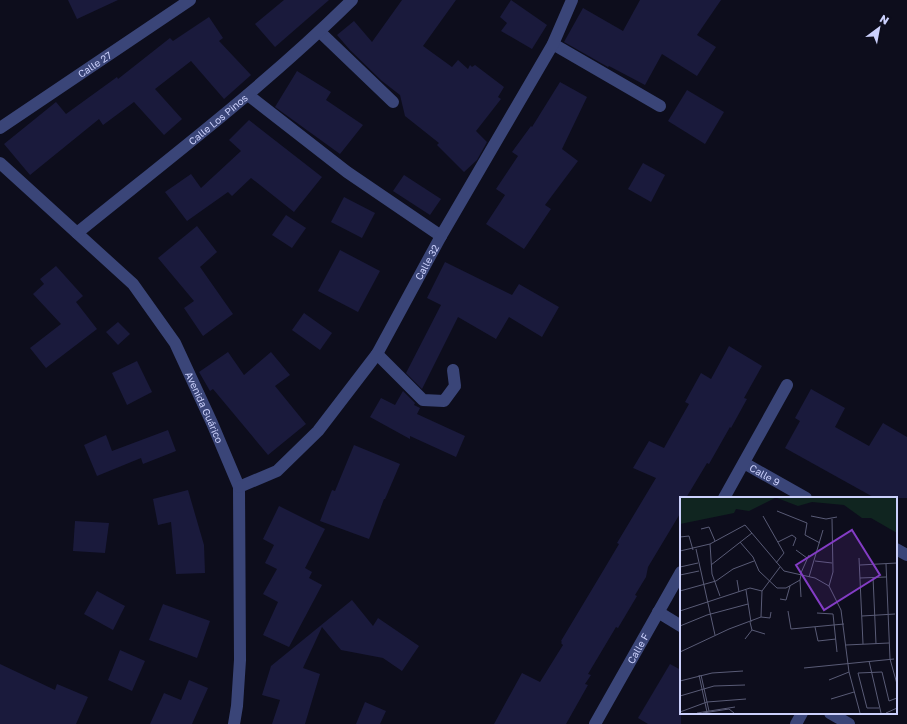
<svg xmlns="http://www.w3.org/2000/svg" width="907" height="724" font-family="'Golos Text',sans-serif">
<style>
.building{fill:#1a1a3c}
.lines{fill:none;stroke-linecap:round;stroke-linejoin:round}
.minor{stroke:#3a4578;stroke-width:12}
.labels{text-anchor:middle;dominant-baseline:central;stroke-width:3;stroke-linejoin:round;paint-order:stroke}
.street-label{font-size:10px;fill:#cbd0fc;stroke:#0d0d1c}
.inset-road{fill:none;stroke:#595b76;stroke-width:1}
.view{fill:#833cc5;fill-opacity:0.15;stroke:#833cc5;stroke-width:2}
.inset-edge{fill:none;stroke:#cbd0fc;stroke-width:2}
</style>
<rect width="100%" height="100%" fill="#0d0d1c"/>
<g class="building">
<path d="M68,0H118L77,19Z"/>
<path d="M284,0H329L275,47L255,24Z"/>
<path d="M402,0H456L423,46L452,67L458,60L468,69L470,65L472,67L475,65L504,87L498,97L501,99L476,131L487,142L477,160L464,172L437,145L439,143L405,116L400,95L382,81L350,50L337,35L354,21L372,42Z"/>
<path d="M511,0L547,25L532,49L501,31L507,23L500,17Z"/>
<path d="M640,0H721L697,35L716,47L697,76L662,54L645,85L609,66L608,67L564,42L583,8L623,31Z"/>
<path d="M209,17L223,38L219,41L251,75L224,99L191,61L155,89L182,119L164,135L134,102L103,125L99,119L30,175L4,144L56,102L66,114L117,77L118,79L170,38L173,41Z"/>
<path d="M297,71L331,92L326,100L363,125L340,154L275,107Z"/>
<path d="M560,82L587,97L562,149L578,161L545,205L551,209L524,249L486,224L505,195L496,189L518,156L512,152L531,126L532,127Z"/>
<path d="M687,90L724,112L705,144L668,121Z"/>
<path d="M249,120L322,177L294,212L251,178L232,196L228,192L187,221L165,192L191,174L201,188L241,151L229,140Z"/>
<path d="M643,163L665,175L651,202L628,189Z"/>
<path d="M404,175L441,199L430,215L393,191Z"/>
<path d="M344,197L375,213L362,238L331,222Z"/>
<path d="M286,215L306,228L292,248L272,235Z"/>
<path d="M197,226L217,252L200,267L233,314L203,336L184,308L194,301L158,258Z"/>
<path d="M340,250L380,271L358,312L318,291Z"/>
<path d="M445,262L512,295L519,284L559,307L542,337L509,317L496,339L458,317L422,389L406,373L441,305L427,298Z"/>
<path d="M56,266L83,296L76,302L97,329L46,368L30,348L61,324L33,294L44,284L40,279Z"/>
<path d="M304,313L332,333L320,350L292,330Z"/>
<path d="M118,322L130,334L118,345L106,332Z"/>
<path d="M729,346L762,366L744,398L747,399L731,428L730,427L709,464L707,463L686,498H681V512L648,567L646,577L635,595L637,596L618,628L616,627L588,674L591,675L585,684L588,685L566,724H494L522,673L540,682L563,645L561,643L562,642L561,641L603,571L619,544L617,543L656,478L633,468L649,441L664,448L689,404L685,402L701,373L711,379Z"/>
<path d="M228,352L244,375L271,352L290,375L275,386L306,424L268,455L213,389L210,391L199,372Z"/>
<path d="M137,361L152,392L127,405L112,373Z"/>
<path d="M811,389L845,408L835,427L869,446L883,423L907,437V498H875L785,448L800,421L795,418Z"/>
<path d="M403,391L415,403L414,405L420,408L417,414L465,436L456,457L410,436V439L370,417L381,398L395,405Z"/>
<path d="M168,430L176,451L143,464L141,458L97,476L84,445L106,435L112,451Z"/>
<path d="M354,445L400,464L385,499H384L369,539L320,521L332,490L335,491Z"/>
<path d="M188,490L204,545L205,573L176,574L171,522L158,525L153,499Z"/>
<path d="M279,506L325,529L305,568L312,572L309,578L322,585L289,647L263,635L278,602L263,594L277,569L265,563L274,545L263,539Z"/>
<path d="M75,521L109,523L105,553L73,551Z"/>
<path d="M97,591L125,606L113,630L84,614Z"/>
<path d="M352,600L373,626L378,618L419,646L402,671L383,658L341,650L322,627L303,668L320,674L305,724H272L280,700L262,695L271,666Z"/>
<path d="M163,604L210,621L197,658L149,640Z"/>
<path d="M120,650L145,661L132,691L108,680Z"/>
<path d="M0,664L55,690L57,684L88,697L76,724H0Z"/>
<path d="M670,664L681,670V724H648L638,718Z"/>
<path d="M189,680L208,688L192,724H150L164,693L181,700Z"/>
<path d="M365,702L386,711L380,724H356Z"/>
</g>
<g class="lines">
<g class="minor">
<path d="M320,32L393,102"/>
<path d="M553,44L660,106"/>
<path d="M248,95L347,172L441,236"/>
<path id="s1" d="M0,128L190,0"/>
<path id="s2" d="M0,163L133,284L175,343L212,423L239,487L240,660L237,706L234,724"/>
<path id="s3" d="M77,233C171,157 267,84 352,0"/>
<path d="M377,354L423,400L444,401L455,386L453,370"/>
<path id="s4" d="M744,463L806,498"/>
<path id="s5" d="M239,487L277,471L318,431L377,354L441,236L553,44L572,0"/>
<path d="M724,498L787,385"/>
<path d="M896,549L907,555"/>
<path d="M658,612L681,626"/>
<path d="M830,713L849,724"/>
<path id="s6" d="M595,724L681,572"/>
<path d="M796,724L802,713"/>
</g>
</g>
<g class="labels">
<g class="street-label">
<text stroke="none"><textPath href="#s1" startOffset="114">Calle 27</textPath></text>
<text stroke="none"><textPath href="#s3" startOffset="181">Calle Los Pinos</textPath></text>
<text stroke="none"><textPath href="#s5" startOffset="300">Calle 32</textPath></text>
<text stroke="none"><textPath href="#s2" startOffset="323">Avenida Guárico</textPath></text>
<text stroke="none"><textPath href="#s4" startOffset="24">Calle 9</textPath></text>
<text stroke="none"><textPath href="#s6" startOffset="87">Calle F</textPath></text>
</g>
</g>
<g transform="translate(680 497)">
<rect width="217" height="217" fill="#0d0d1c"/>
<path d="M0,1H95L69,14L56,12L54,16L0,27ZM97,1H217V36L191,21H182L164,8L132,5L118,9Z" fill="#102520"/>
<path class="inset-road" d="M97,14L127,26L125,38L140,46M83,19L104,56L96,66M131,19L146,22L157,20M21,32L29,30L35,44M0,40L9,39L13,53M60,45L73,60L79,74L97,91H106L120,83L121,78M98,45L112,38L116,41L113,49M30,47L32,77L40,99M16,52L35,138M116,53L127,61M0,54L30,47L65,28L104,74L135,81L149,89L161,113L169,175L180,216M179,61L183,147M135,64L152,66M206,67L210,162L217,187M31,68L72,36M180,68L217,66M0,70L18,66M0,78L19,74M120,78L129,58M129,80L143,33M193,80L196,147M180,81L206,80M57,83L59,95M120,83L121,100M149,89L153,75L152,22M66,93L71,125M0,94L36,84L53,72L74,64M100,102L106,103L110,89M0,114L70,91L82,94L100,70M108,114L111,132L164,127M137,116L153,117L157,155M182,119L215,117M81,120L82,94M0,129L27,118L68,107M135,130L138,144L156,142M72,133L85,137M65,142L72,133L70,125M166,148L209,146M0,155L49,132L81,120L90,121L91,115M189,164L201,216M124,171L214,162M19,178L27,215M21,178L29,214M149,183L169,175M0,184L32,176L63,174M0,199L34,189L65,188M151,202L174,195M199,211H187L178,176L202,175L209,204L217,201M0,215L27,205L66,202M17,216L55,210M23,216L49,212L54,216M206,216L217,211"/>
<path class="view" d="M172,33L200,78L144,113L116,68Z"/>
<rect width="217" height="217" class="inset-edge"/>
</g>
<g transform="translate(879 28) rotate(32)" stroke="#0d0d1c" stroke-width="3" paint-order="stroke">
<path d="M0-3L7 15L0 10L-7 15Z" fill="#cbd0fc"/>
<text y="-6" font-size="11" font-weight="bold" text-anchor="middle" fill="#cbd0fc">N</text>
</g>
</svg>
